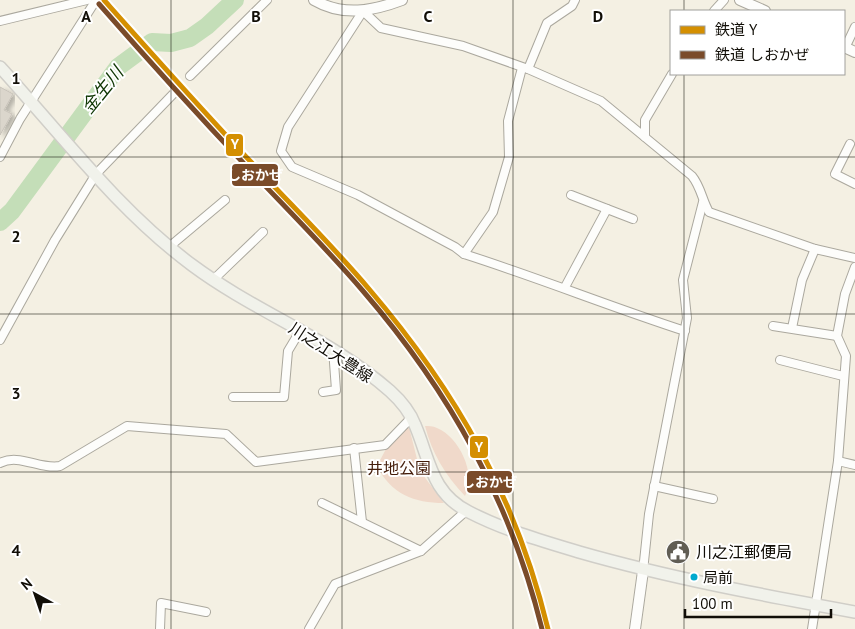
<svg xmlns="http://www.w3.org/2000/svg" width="855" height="629" font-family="'PT Sans','Noto Sans JP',sans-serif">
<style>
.green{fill:#f0d9ca}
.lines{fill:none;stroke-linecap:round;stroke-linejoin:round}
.river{stroke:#c4deb8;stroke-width:18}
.building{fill:#dbd6cc;stroke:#c8c3ba;filter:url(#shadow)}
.street-casing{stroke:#aba89e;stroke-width:10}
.secondary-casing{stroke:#aba89e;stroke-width:12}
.primary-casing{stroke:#d0cec8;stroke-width:14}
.street{stroke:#fdfdfb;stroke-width:8}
.secondary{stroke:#fdfdfb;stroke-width:10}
.primary{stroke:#f1f2eb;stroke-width:11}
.rail-1-casing{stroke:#fff;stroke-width:9}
.rail-2-casing{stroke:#fff;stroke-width:9}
.rail-1{stroke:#d48f01;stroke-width:5}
.rail-2{stroke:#7a4b2a;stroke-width:5}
.grid{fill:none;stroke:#110e07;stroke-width:1;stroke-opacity:0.55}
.bus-dot{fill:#00a9ce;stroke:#fff;stroke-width:2}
.labels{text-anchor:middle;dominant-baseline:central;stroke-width:4;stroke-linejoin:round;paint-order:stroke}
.bus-label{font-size:15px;fill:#110e07;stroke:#fff;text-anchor:start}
.street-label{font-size:16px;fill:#110e07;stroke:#fff}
.park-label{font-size:16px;fill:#441d0a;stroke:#fff}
.poi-label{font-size:16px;fill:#110e07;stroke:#fff;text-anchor:start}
.water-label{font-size:18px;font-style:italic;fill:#0e3603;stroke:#fff}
.grid-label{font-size:16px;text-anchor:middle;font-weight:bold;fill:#110e07;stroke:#fff;stroke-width:4;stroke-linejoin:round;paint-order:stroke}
.line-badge{stroke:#fff;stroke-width:2}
.badge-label{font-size:14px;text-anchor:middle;font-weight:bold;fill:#fff}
</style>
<defs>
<filter id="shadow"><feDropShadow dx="4" dy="2.5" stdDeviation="2.5" flood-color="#0004"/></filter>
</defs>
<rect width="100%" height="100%" fill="#f4f0e3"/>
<g class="green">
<path d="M425,426C428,426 433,426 437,428C459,437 477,474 465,496C445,475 432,453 425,426Z"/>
<path d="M409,427L420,471L444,503C414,503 391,494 377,466L386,449Z"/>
</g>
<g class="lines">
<path class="river" d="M0,222L12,211L118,67L152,42L171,43L190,38L207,26L235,0"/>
</g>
<path class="building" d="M0,87L13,94L4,110L12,114L0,135Z"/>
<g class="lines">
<g class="street-casing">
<g id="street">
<path d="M714,11L724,0"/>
<path d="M0,21L87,0"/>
<path d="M845,48L855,27"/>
<path d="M528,69L547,23L572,6L575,0"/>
<path d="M190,76L267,0"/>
<path d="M645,137V120L672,74"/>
<path d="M850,144L835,174L855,184"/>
<path d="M0,157L20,119L96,0"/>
<path d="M571,195L633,219"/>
<path d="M169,247L225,200"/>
<path d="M464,254L493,212L509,157L508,121L522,68"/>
<path d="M213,280L263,232"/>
<path d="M565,287L607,209"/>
<path d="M773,326L837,336"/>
<path d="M792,328L802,280L815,249"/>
<path d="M685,331C611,307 539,278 464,254L455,247L358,195L292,167L281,151L288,127L363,11L381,28L463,46L528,69L601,101L692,176C701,187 702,200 709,212L815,249L855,258"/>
<path d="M0,340L55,240L96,174L177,90"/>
<path d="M780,360L843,376"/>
<path d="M323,392L336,390L333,349"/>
<path d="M233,397H284L288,351L300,331"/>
<path d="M354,448L362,522"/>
<path d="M838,461L855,465"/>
<path d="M0,463C19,453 40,470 60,466L127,426L226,434L256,462L385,445L412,417"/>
<path d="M654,486L713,499"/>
<path d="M322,503L421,551"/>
<path d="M643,571L649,514L687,318L683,280L703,202"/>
<path d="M160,629L161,603L206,612"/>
<path d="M309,629L335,584L421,551L466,511"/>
<path d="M812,629L838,461L846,356L837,336L845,294L855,267"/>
</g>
</g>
<g class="secondary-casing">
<g id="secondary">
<path d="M314,0C343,17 373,11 402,0"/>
<path d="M740,0L765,11"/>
<path d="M844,47L855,52"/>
<path d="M635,629L643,571"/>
</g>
</g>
<g class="primary-casing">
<path id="primary" d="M0,67C61,134 119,211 192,265C255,312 331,339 390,391C400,400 410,412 415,425C430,460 431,493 469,512C504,530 542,541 579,552C670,578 762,595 855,612"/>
</g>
<use href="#street" class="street"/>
<use href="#secondary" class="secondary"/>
<use href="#primary" class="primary"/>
<g class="rail-1-casing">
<path id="rail-1" d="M104,0C153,55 201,109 252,163C291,205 332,245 369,289C457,392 516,497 548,629"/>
</g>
<g class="rail-2-casing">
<path id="rail-2" d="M99,4C148,60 198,115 249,169C287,209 327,249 363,291C450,392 510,500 542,629"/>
</g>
<use href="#rail-1" class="rail-1"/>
<use href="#rail-2" class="rail-2"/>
</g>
<path class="grid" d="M171,0V629M342,0V629M513,0V629M684,0V11M684,74V629M0,157H855M0,314H855M0,472H855"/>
<defs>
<g id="civic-disc" transform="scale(1.25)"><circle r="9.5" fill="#605d54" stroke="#fff"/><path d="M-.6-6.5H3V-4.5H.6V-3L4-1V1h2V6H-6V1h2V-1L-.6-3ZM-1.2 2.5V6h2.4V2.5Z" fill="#fff"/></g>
</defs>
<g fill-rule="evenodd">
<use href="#civic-disc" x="678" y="552"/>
</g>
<circle class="bus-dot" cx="694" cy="577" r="4.5"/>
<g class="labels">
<g class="bus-label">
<text x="703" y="577">局前</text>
</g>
<g class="street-label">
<text transform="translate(331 352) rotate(33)">川之江大豊線</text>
</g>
<g class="park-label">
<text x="399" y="468">井地公園</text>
</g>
<g class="poi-label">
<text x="696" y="552">川之江郵便局</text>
</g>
<g class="water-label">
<text transform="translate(102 90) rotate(-51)">金生川</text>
</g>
</g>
<g class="grid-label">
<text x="86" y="22">A</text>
<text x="256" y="22">B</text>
<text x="428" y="22">C</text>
<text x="598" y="22">D</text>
<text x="16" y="84">1</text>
<text x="16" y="242">2</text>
<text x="16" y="399">3</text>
<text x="16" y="556">4</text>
</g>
<g class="line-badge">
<rect x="225" y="133" width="19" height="24" rx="5" fill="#d48f01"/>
<rect x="231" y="163" width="48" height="24" rx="5" fill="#7a4b2a"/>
<rect x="469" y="435" width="20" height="24" rx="5" fill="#d48f01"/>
<rect x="466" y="470" width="47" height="24" rx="5" fill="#7a4b2a"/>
</g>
<g class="badge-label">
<text x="235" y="149">Y</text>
<text x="255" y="180">しおかぜ</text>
<text x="479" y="452">Y</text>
<text x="489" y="487">しおかぜ</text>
</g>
<rect x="670" y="10" width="175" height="65" fill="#ffffff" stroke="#a09f9c"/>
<rect x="680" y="26" width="25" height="8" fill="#d48f01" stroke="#a09f9c"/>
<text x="715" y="35" font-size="15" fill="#110e07">鉄道 Y</text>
<rect x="680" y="51" width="25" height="8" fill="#7a4b2a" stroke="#a09f9c"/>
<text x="715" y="60" font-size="15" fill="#110e07">鉄道 しおかぜ</text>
<g transform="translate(35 594) rotate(320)" stroke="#ffffff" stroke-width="4" paint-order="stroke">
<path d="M0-4L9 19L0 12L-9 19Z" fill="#110e07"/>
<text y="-8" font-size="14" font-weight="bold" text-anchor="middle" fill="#110e07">N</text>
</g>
<path d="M685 609v8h146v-8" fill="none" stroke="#110e07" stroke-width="2.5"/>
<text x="692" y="609" font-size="15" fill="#110e07" stroke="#ffffff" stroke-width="4" paint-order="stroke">100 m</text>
</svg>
